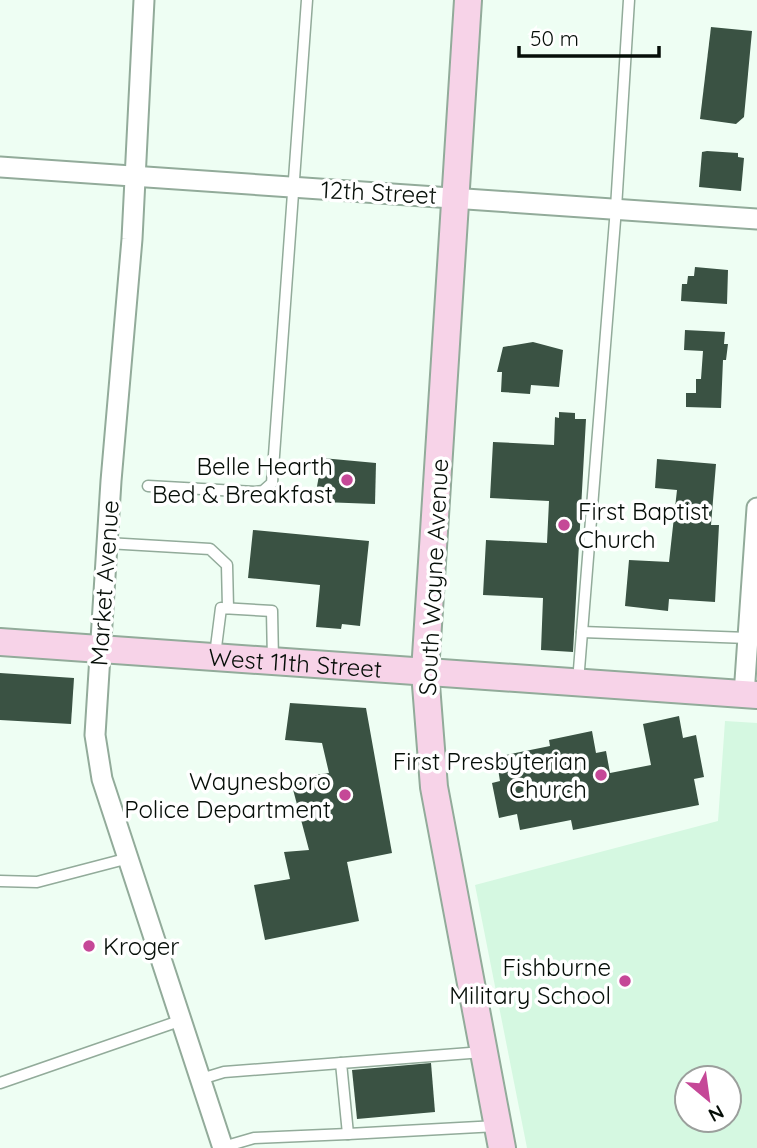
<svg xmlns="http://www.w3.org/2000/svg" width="757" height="1148" font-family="Quicksand,sans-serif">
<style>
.built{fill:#d5f8e1;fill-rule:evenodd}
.building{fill:#3a5243}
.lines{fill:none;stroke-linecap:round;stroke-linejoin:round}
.lane-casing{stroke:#92ab9a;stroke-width:13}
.street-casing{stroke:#92ab9a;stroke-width:23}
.secondary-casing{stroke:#92ab9a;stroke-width:30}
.lane{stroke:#fff;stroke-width:10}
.street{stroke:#fff;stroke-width:19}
.secondary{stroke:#f7d3e8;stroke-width:26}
.poi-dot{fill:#c54897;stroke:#fff;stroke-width:2.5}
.labels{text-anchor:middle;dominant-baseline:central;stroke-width:7;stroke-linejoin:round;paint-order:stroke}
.street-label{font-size:24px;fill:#060e08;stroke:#fff}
.poi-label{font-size:24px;fill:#060e08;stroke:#fff;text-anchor:end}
</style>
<rect width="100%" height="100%" fill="#eefef3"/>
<path class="built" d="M725,721L757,723V1148H527L475,885L718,821ZM687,1078H729V1120H687Z"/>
<g class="building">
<path d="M711,27L752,31L744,117L736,124L700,119Z"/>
<path d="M707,151L738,153V157L744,158L741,191L699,187L702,152Z"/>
<path d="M695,267L728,270L727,304L681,301L682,284H687L688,276H694Z"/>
<path d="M685,330L725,332L724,344H728L726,360H723L721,408L686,407V393H696V379H701L703,351L684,350Z"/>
<path d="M533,342L563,350L559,387L531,385L530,394L501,392L502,372H497L503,347Z"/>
<path d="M559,412L575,413V419H586L573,652L541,650L543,598L483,595L486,540L547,543L549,501L490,498L493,442L554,445L555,417L559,418Z"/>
<path d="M322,458L376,463L375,504L322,502L315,498Z"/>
<path d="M657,459L716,464L711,525H719L715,602L669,599L668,611L625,606L629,560L669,562L677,490L655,488Z"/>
<path d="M253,530L369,541L360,626L342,624L341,629L316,627L320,585L248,578Z"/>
<path d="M0,673L74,678L71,724L0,720Z"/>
<path d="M290,703L366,708L392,853L347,862L359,921L265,940L254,885L290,879L284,852L309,850L290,778L329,773L322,743L285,740Z"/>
<path d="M679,716L683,738L696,735L704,777L694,779L699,805L573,830L571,820L520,830L517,814L499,818L492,783L500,781L496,757L550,746L549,740L592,731L596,753L606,751L610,773L651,765L643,724Z"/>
<path d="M431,1063L435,1112L357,1119L352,1070Z"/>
</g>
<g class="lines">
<g class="lane-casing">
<g id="lane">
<path d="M148,486L255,492L263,491L272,483L307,0"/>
<path d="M107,543L210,549L227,565L228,608"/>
<path d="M582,632L748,638"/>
<path d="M215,655L221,608L272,611L273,661"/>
<path d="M578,682L616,208L629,0"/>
<path d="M0,881L37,882L129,858"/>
<path d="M483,1052L341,1063L348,1134L497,1126"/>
<path d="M201,1079L224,1072L341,1063"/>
<path d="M0,1083L182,1020"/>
<path d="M223,1147L254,1138L348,1134"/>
</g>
</g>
<g class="street-casing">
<g id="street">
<path d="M144,0L132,239L111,481L95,735L102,779L223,1148"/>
<path d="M0,167L757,219"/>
<path d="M744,695L757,508"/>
</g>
</g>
<g class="secondary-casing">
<g id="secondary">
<path d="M468,0L425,672L434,787L502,1148"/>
<path id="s1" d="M0,642L757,695"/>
</g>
</g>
<use href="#lane" class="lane"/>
<use href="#street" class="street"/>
<use href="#secondary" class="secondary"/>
</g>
<g class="poi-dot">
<circle cx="347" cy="480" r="7"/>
<circle cx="564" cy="525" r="7"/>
<circle cx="601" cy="775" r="7"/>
<circle cx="345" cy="795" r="7"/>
<circle cx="89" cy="946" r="7"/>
<circle cx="625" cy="981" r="7"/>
</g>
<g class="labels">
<g class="street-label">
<text transform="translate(379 192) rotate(3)">12th Street</text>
<text transform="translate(433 577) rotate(-87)">South Wayne Avenue</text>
<text transform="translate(104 583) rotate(-86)">Market Avenue</text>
<text stroke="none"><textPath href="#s1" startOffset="296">West 11th Street</textPath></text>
</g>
<g class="poi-label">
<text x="333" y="466">Belle Hearth<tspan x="333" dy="28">Bed &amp; Breakfast</tspan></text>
<text x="578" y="511" text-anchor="start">First Baptist<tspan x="578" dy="28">Church</tspan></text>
<text x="587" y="761">First Presbyterian<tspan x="587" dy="28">Church</tspan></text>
<text x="331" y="781">Waynesboro<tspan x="331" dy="28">Police Department</tspan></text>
<text x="103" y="946" text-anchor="start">Kroger</text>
<text x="611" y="967">Fishburne<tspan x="611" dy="28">Military School</tspan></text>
</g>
</g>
<g transform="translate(708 1099) rotate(151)"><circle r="33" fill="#ffffff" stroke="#9b9f9c" stroke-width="2"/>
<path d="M0-5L12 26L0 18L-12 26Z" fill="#c54897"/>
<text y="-10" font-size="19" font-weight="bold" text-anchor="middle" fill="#060e08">N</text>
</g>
<path d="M519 46v10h140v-10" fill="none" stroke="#060e08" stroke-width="3.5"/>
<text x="530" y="46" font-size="21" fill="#060e08" stroke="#ffffff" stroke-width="5" paint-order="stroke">50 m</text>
</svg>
